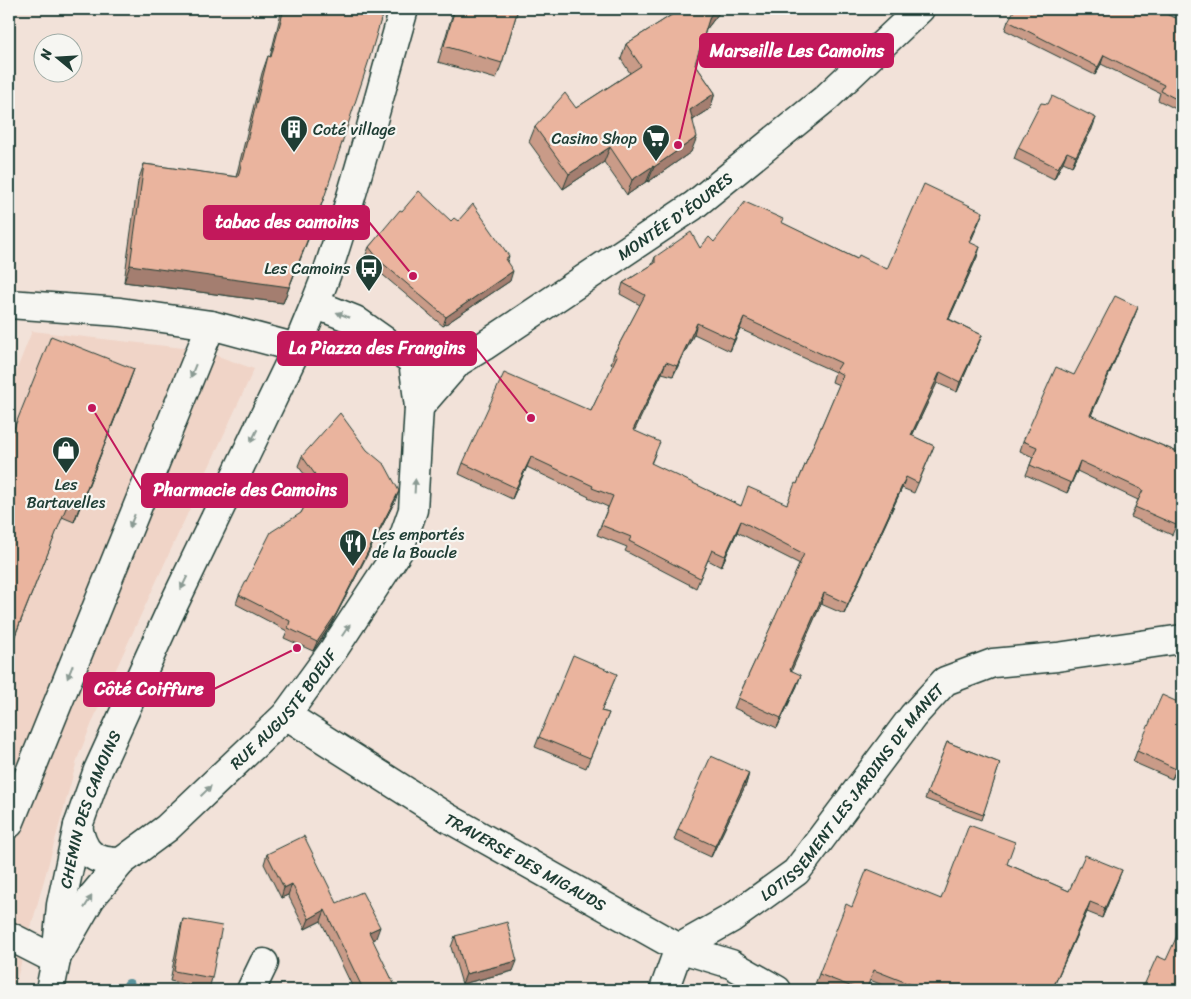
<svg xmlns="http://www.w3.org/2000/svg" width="1191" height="999" font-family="Sriracha,sans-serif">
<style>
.built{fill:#f0d4c7}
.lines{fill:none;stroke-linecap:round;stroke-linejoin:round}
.stream{stroke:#59929b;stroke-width:12}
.minor-casing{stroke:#1f3d34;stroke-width:31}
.minor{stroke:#f6f6f2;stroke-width:28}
.wall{fill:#c99b88;stroke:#1f3d34;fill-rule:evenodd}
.shaded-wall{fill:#a47e6f;stroke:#1f3d34}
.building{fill:#eab49e;stroke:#1f3d34;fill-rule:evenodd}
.oneway{fill:#8a9a93}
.labels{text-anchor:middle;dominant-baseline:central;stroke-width:4.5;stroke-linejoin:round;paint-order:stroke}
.poi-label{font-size:16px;fill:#1f3d34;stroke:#f6f6f2;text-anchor:start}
.street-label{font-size:16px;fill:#1f3d34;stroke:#f6f6f2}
.leader{fill:none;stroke:#c2185b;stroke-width:2}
.callout-dot{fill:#c2185b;stroke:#f6f6f2;stroke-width:2}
.callout{fill:#c2185b;stroke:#c2185b;stroke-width:2}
.callout-label{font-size:18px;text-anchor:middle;font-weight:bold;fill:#fff}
</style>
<rect width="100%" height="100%" fill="#f2e2d9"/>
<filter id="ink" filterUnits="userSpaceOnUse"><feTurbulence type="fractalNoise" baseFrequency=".02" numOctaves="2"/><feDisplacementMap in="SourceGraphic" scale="10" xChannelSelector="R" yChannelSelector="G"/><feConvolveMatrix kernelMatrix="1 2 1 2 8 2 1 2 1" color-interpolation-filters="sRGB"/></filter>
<g filter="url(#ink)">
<path class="built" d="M32,331L201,350L254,369L99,706L78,757L14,989L9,987V389Z"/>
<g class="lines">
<path class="stream" d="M128,990L129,985"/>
<g class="minor-casing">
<g id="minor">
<path d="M1171,9L1182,14"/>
<path d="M9,304L120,312L211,325L297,348"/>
<path d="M315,304L355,320L413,361H433"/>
<path id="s1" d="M419,407L458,362L484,346L693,206L826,98L920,9"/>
<path id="s2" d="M286,715L448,818L679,948L731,964L777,990"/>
<path d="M9,824L211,325"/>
<path d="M78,826C83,853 93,862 121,862"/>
<path d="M9,936L56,960"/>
<path id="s3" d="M61,950L91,898L121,862L167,828L286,715L334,649L399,550L413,510L419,407L413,361"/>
<path id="s4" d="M50,990L56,960L61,905L78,826L98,770L170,612L297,348C307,322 319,296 328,270C357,184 379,96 404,9"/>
<path d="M251,990L264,963"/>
<path id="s5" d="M664,990L679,948L732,918L796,872L913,716L945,681L993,663L1057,657L1182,639"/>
</g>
</g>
<use href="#minor" class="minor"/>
</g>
<g class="wall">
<path d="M282,9H384L319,212L283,303L124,282L138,181L144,164L236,177L262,73L268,56L270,57Z"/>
<path d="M454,9H518L502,63L496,79L438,62Z"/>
<path d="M676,9H722L706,30L695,64L715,93L710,109L693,120L691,152L648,182L647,181L627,195L604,162L563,189L529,142L535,127L576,108L630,73L621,59L626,44L678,11Z"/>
<path d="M1162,10L1168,15L1182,20V112L1158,100L1160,93L1101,64L1095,75L1005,30L1008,21Z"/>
<path d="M1092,129L1072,166L1063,162L1054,179L1014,159L1018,148Z"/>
<path d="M402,211L451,221H458L509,256L507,262L510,281L443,326L377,270L365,257L369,247Z"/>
<path d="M979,222L970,242L977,257L949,319L982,335L978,345L957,392L937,383L912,436L934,446L930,456L914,493L902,488L844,614L821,604L791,671L797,686L777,728L734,708L738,698L800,564L737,532L721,567L708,560L696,588L625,551L627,547L597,535L608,507L588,498L589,497L527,467L512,499L459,474L463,463L591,411L613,366L611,364L614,354L640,305L620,294L623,283L652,265L655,257L700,248L714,242L782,223L857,259L887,269ZM740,329L835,372L832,382L839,385L797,484L787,504L741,506L651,464L656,452L634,430L662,373L673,376L694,334L730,351Z"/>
<path d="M1138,307L1134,317L1091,415L1182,454V512L1172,535L1131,517L1138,500L1077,471L1067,493L1026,475L1033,457L1020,451L1023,441L1074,375Z"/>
<path d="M129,383L74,522L62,517L9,651V441Z"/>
<path d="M302,456L395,501L332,623L313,651L284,638L287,631L236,604L239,595L301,513L315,488L298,466Z"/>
<path d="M617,674L601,711L609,713L586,768L535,747L539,737Z"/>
<path d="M947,742L1000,763L981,820L925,799Z"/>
<path d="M1137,751L1182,757L1172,779L1133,762Z"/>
<path d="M749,773L746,784L711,857L674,840L678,829Z"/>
<path d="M267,854L337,903L376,938L372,940L397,990H354L321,921L305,929L288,895L281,898L264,864Z"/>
<path d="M1007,864L1069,891L1118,880L1102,918L1087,912L1052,990H895L870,980L866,990H831L815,984L819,974L852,907L941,899Z"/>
<path d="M183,919L212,978L209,989L170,981L180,929Z"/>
<path d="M455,936L513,971L462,984L451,947Z"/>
</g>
<g class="shaded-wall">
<path d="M716,9H722L705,31L710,16Z"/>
<path d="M1104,55L1101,64L1095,75L1098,67Z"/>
<path d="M715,93L710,109L685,125L690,110Z"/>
<path d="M1096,118L1092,129L1072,166L1076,156Z"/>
<path d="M697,137L691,152L648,182L654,167Z"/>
<path d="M610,147L604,162L563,189L569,174Z"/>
<path d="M1067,152L1063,162L1054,179L1058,168Z"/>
<path d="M653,166L647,181L627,195L632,180Z"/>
<path d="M325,195L283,303L124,282L130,265Z"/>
<path d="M983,212L979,222L966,253L969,242Z"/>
<path d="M980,247L977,257L944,330L948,319Z"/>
<path d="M513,271L510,281L443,326L446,317Z"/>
<path d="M1138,307L1134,317L1087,425L1090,415Z"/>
<path d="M744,318L740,329L730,351L734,340Z"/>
<path d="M697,323L694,334L673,376L677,366Z"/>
<path d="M982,335L978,345L957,392L960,382Z"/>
<path d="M666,362L662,373L630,440L633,430Z"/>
<path d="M134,369L129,383L74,522L79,508Z"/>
<path d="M940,372L937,383L907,446L911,435Z"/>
<path d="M531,457L527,467L512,499L516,488Z"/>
<path d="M1080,461L1077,471L1067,493L1071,483Z"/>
<path d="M906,477L902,488L844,614L848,604Z"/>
<path d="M399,491L395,501L332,623L313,651L317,642Z"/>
<path d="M741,521L737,532L721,567L725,556Z"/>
<path d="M824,593L821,604L787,681L790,670Z"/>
<path d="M801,675L797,686L777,728L781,718Z"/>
<path d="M1182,755V757L1172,779L1176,769Z"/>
<path d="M749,773L746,784L711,857L715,846Z"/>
<path d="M1122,870L1118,880L1102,918L1105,908Z"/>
<path d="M292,884L288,895L281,898L284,888Z"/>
<path d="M1090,902L1087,912L1052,990Z"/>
<path d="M325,910L321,921L305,929L309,919Z"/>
<path d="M380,927L376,938L365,943L369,932Z"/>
<path d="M517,961L513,971L462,984L466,974Z"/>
</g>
<g class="building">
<path d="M284,9H384L369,60L325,195L289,287L130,265L144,164L238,177L268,56L271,57Z"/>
<path d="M455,9H518L502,63L444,46Z"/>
<path d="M681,9H716L710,16L695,64L715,93L690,110L697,137L654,167L653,166L632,180L610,147L569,174L535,127L565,93L576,108L641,66L626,44Z"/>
<path d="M1015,9H1161L1168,15L1182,20V102L1161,91L1164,85L1104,55L1098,67L1008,21Z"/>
<path d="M1052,96L1096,118L1076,156L1067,152L1058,168L1018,148L1041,103L1048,104Z"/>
<path d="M924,184L983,212L969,242L980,247L948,319L982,335L960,382L940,372L911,435L934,446L918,483L906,477L848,604L824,593L790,670L801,675L781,718L738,698L804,554L741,521L725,556L712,550L700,578L629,541L631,537L601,525L613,496L592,488L593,486L531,457L516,488L463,463L504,373L591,411L617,356L614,354L645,295L623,283L655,263V257L691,232L700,248L709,237L714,242L745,202L783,219L781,222L857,259L859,255L887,269ZM744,318L841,363L836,371L843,375L797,484L795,483L787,504L748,487L741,506L651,463L660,442L633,430L666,362L677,366L697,323L734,340Z"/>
<path d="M419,191L451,221L454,218L458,221L473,204L509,256L505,259L513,271L446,317L380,261L369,247L400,210L402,211Z"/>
<path d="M1115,296L1138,307L1090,415L1182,454V511L1176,525L1135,507L1143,490L1080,461L1071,483L1030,465L1037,447L1023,441L1056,367L1074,375Z"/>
<path d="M51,336L134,369L79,508L68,503L9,650V441Z"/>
<path d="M340,413L367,450L385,465L399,491L336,614L317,642L288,628L290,621L239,595L271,532L301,513L319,480L302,456Z"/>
<path d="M573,655L617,674L601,711L609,713L590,758L539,737Z"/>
<path d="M1162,695L1182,704V755L1176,769L1137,751Z"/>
<path d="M947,742L1000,763L983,815L927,793Z"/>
<path d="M711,756L749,773L715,846L678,829Z"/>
<path d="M969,825L1015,842L1007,864L1069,891L1085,855L1122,870L1105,908L1090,902L1052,990H925L874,970L866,990H860L819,974L846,904L852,907L867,869L941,899Z"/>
<path d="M304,836L337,903L362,892L380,927L369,932L397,990H361L363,989L325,910L309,919L292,884L284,888L267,854Z"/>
<path d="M183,919L222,926L212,978L174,971Z"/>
<path d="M507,922L517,961L466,974L455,936Z"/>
<path d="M1182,925V990H1142L1157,956L1166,960Z"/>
</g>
<defs><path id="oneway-solid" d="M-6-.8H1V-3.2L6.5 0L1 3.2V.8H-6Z" transform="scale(1.25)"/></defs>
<g class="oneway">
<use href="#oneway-solid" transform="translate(343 315) rotate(-158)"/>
<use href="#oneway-solid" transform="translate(193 371) rotate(112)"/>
<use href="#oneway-solid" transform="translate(254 436) rotate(116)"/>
<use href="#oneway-solid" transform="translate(415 486) rotate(-87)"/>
<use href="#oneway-solid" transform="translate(132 521) rotate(112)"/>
<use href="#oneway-solid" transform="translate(184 583) rotate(116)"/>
<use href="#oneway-solid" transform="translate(346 630) rotate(-56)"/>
<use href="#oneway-solid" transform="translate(70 672) rotate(112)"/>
<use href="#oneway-solid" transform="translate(206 791) rotate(-44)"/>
<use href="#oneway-solid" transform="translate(88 902) rotate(-58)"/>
</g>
</g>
<defs>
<g id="building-pin" transform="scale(1.4375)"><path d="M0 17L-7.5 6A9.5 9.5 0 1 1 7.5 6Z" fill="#1f3d34" stroke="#f6f6f2"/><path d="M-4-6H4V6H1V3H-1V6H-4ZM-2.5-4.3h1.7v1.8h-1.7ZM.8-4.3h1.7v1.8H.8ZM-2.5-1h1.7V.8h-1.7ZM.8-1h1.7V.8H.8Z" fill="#fff"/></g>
<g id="supermarket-pin" transform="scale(1.4375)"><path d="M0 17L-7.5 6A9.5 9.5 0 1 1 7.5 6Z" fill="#1f3d34" stroke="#f6f6f2"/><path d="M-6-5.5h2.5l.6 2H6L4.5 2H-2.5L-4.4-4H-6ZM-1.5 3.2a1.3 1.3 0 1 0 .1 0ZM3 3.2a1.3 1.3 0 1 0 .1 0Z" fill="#fff"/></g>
<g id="bus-pin" transform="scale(1.4375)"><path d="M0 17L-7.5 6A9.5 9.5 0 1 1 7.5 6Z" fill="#1f3d34" stroke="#f6f6f2"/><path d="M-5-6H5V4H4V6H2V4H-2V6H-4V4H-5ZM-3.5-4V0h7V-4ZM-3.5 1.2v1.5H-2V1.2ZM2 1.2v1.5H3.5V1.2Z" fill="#fff"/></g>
<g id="shop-pin" transform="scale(1.4375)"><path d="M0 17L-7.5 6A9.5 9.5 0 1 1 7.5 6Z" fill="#1f3d34" stroke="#f6f6f2"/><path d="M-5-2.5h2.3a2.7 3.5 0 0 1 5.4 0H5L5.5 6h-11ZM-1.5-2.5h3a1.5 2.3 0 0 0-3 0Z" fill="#fff"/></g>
<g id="restaurant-pin" transform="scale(1.4375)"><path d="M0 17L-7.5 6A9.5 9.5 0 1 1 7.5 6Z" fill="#1f3d34" stroke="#f6f6f2"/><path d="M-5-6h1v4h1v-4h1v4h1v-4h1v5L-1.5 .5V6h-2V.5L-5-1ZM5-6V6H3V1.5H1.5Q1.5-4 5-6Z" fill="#fff"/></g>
</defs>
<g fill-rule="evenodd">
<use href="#building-pin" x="294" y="129"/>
<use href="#supermarket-pin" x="656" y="138"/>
<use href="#bus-pin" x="369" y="268"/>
<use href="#shop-pin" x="66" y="450"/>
<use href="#restaurant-pin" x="353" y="543"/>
</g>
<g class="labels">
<g class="poi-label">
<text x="313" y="129">Coté village</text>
<text x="637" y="138" text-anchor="end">Casino Shop</text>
<text x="350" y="268" text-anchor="end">Les Camoins</text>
<text x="66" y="484" text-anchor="middle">Les<tspan x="66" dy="18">Bartavelles</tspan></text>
<text x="372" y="534">Les emportés<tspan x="372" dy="18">de la Boucle</tspan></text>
</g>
<g class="street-label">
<text stroke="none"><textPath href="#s1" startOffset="321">MONTÉE D'ÉOURES</textPath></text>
<text stroke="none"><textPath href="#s3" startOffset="331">RUE AUGUSTE BOEUF</textPath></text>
<text stroke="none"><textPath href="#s5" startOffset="281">LOTISSEMENT LES JARDINS DE MANET</textPath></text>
<text stroke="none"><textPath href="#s4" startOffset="186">CHEMIN DES CAMOINS</textPath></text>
<text stroke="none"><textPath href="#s2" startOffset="281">TRAVERSE DES MIGAUDS</textPath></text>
</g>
</g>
<path class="leader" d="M678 145L700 51M413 276L369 222M531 418L476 348M92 408L142 490M297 648L214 689"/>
<g class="callout-dot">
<circle cx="678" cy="145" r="5"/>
<circle cx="413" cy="276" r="5"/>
<circle cx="531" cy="418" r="5"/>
<circle cx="92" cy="408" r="5"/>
<circle cx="297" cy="648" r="5"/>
</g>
<g class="callout">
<rect x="700" y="34" width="193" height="33" rx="5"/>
<rect x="204" y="206" width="165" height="33" rx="5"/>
<rect x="278" y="332" width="198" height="33" rx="5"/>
<rect x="142" y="474" width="205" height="33" rx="5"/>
<rect x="84" y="673" width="130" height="33" rx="5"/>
</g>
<g class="callout-label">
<text x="797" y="57">Marseille Les Camoins</text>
<text x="287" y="228">tabac des camoins</text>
<text x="377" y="354">La Piazza des Frangins</text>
<text x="245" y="496">Pharmacie des Camoins</text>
<text x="149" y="695">Côté Coiffure</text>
</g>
<rect width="1191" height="999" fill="none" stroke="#f6f6f2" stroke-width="30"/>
<rect x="15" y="15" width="1161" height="969" fill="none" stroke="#1f3d34" stroke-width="2" filter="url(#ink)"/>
<g transform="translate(58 58) rotate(288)"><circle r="24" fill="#f6f6f2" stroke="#a0aca6"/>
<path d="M0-4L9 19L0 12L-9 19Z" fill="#1f3d34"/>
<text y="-8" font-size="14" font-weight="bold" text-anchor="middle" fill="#1f3d34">N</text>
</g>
</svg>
